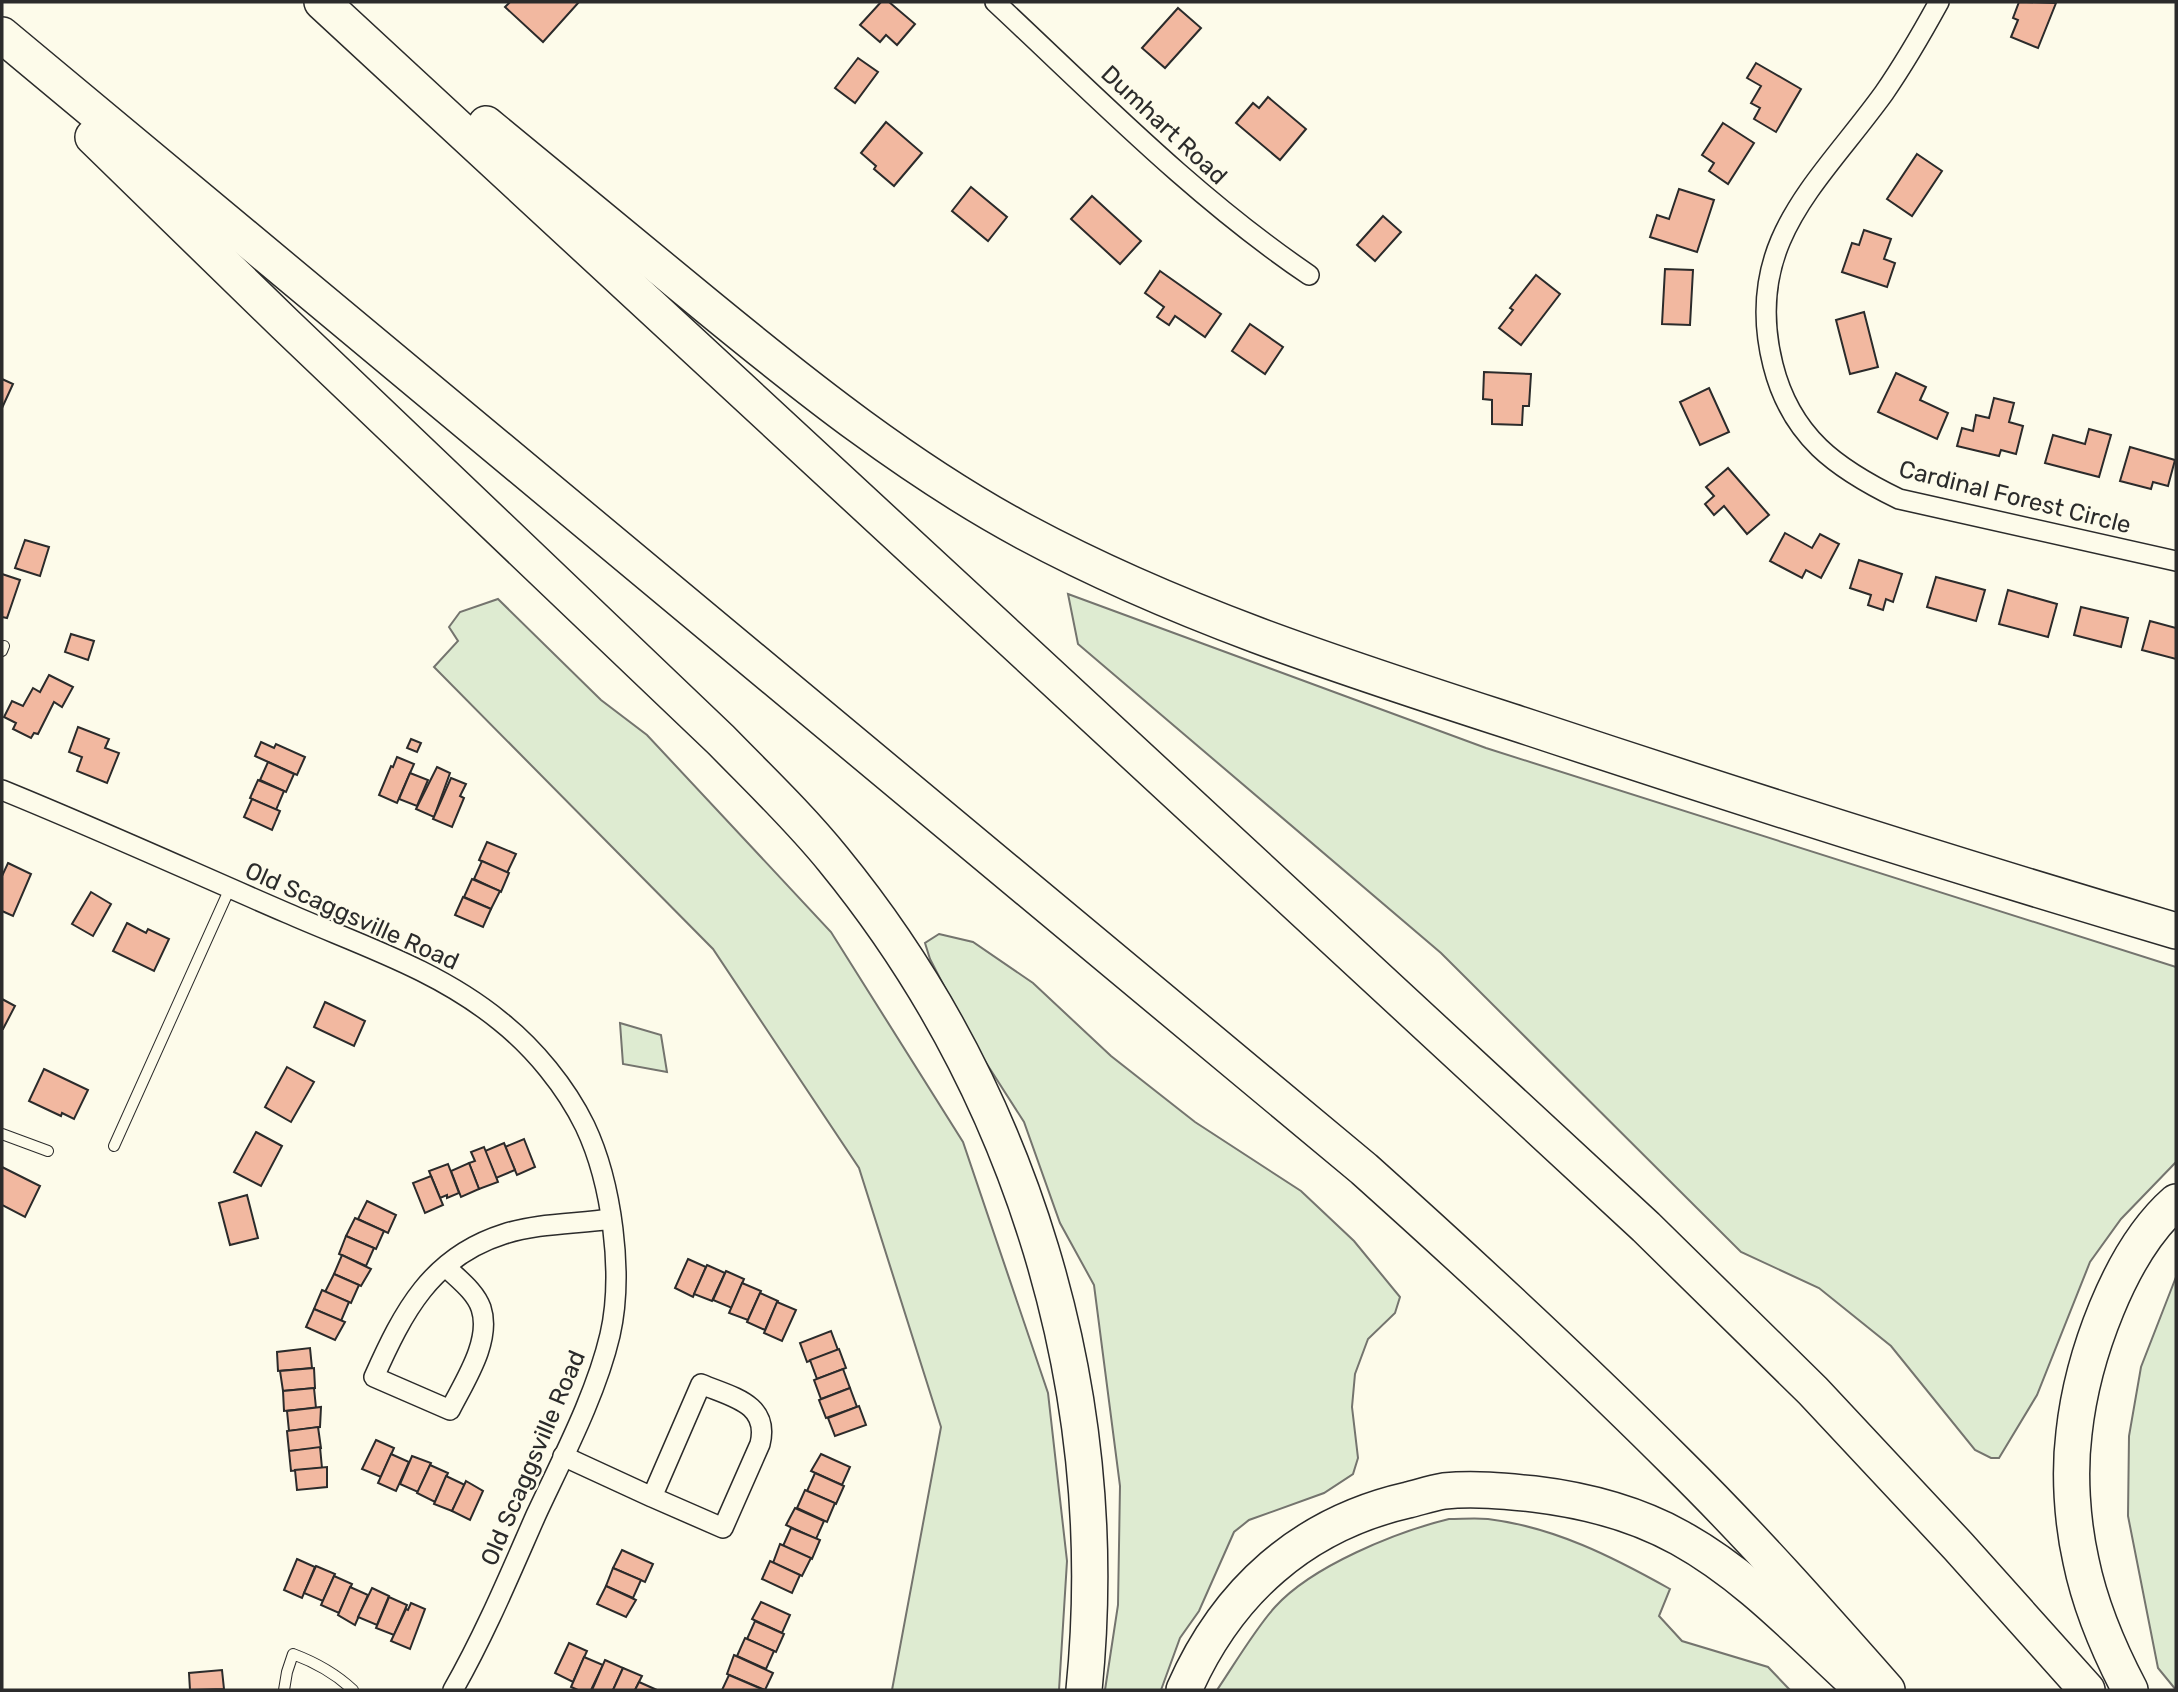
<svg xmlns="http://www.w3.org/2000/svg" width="2178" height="1692" font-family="Rubik,sans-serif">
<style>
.green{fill:#deebd1;stroke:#74746e;stroke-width:2}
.building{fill:#f2b8a0;stroke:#2b2b2b;stroke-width:2}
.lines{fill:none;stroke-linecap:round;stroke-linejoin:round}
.lane-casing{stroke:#2b2b2b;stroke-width:12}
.street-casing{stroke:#2b2b2b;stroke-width:22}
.highway-casing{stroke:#2b2b2b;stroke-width:38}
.lane{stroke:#fdfbea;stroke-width:10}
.street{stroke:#fdfbea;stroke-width:19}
.highway{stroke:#fdfbea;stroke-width:35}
.labels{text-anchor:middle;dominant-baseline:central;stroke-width:5;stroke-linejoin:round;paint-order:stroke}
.street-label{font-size:24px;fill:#2b2b2b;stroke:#fdfbea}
</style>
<rect width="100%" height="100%" fill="#fdfbea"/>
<g class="green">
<path d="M1068,594L1486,748L2176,967V1162L2121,1219L2090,1262L2037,1395L1999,1458H1991L1975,1450L1891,1346L1819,1288L1741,1252L1441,953L1078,644Z"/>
<path d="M498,599L601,700L647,735L831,932L963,1142L1048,1393L1067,1561L1059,1690H892L941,1427L859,1168L713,949L434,667L458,641L449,627L460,612Z"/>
<path d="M939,934L973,942L1033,983L1111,1056L1195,1122L1301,1191L1354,1241L1400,1297L1395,1313L1368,1339L1355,1374L1352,1407L1358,1458L1353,1474L1324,1493L1249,1520L1234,1532L1199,1611L1180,1638L1161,1690H1105L1118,1605L1120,1486L1094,1285L1060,1223L1024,1122L974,1044L930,959L925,943Z"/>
<path d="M620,1023L661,1035L667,1072L623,1064Z"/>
<path d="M2176,1277V1690L2158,1668L2128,1516L2129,1436L2141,1367Z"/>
<path d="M1449,1519C1462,1519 1475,1518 1488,1519C1554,1527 1613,1557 1670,1589L1659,1616L1682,1641L1768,1667L1790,1690H1217C1234,1665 1255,1629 1275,1607C1312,1566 1396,1532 1449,1519Z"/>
</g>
<g class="building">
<path d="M510,2H579L543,42L505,7Z"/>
<path d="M881,2H889L915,24L897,45L886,35L880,42L860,25Z"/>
<path d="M2019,2L2056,3L2038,48L2011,37L2018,20L2013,18Z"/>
<path d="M1178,8L1201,28L1165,68L1142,48Z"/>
<path d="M858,58L878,72L855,103L835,88Z"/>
<path d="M1756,63L1801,89L1776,132L1754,119L1760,108L1751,103L1761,86L1747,78Z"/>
<path d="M1268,97L1306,129L1280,160L1236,123L1253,103L1259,108Z"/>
<path d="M886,122L922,153L894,186L874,169L876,166L861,153Z"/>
<path d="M1723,123L1754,143L1728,184L1709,171L1714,163L1702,155Z"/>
<path d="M1917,154L1942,171L1912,216L1887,199Z"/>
<path d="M971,187L1007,217L988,241L952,211Z"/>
<path d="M1679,189L1714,200L1697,252L1650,237L1657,215L1669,219Z"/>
<path d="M1092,196L1141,241L1120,264L1071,219Z"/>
<path d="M1383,216L1401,232L1375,261L1357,245Z"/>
<path d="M1864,230L1891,239L1884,259L1895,263L1887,287L1842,272L1852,243L1859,245Z"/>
<path d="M1665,269L1693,270L1690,325L1662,324Z"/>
<path d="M1160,271L1221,314L1205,337L1175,316L1169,325L1157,317L1164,307L1145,293Z"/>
<path d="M1536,275L1560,294L1521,345L1499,328L1513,310L1510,308Z"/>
<path d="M1864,312L1878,367L1850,374L1836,320Z"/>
<path d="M1250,324L1283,347L1265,374L1232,351Z"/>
<path d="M1484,372L1531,374L1529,406H1523L1522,425L1492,424V400L1483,399Z"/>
<path d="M1896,373L1926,387L1920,400L1948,413L1937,439L1878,412Z"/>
<path d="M2,379L13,384L2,408Z"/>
<path d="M1709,388L1729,432L1700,445L1680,402Z"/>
<path d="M1994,398L2014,403L2009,422L2023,426L2016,454L2001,450L1999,456L1957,446L1962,428L1973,431L1976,415L1989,418Z"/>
<path d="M2089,429L2111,435L2099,477L2045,463L2053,435L2085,444Z"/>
<path d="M2130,447L2175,460L2168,486L2153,482L2151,489L2120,481Z"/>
<path d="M1728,468L1769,515L1747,534L1724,506L1714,515L1705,504L1714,496L1706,487Z"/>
<path d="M1785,533L1812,548L1820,534L1839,544L1821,578L1806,570L1802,578L1770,561Z"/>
<path d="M25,540L49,547L40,576L15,568Z"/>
<path d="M1859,560L1902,574L1893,602L1886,599L1883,610L1868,605L1871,595L1850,588Z"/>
<path d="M2,574L20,580L7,618L2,617Z"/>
<path d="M1936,577L1985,590L1976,621L1927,607Z"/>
<path d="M2008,590L2057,604L2048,637L1999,624Z"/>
<path d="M2081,607L2128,618L2121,647L2074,635Z"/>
<path d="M2150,621L2176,628V659L2142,650Z"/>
<path d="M71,634L94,641L88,660L65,652Z"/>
<path d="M49,675L73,687L62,707L54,702L38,734L34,733L31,738L13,729L16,723L4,717L12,701L23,706L33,688L40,692Z"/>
<path d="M78,727L109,739L105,748L119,753L107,783L77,771L82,757L69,752Z"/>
<path d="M411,739L421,743L417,752L407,748Z"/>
<path d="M261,742L274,748L276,744L305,757L297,775L255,756Z"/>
<path d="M397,757L414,764L397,803L379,795L391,766L393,767Z"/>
<path d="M268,762L294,774L286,792L260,780Z"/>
<path d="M437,767L450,773L434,817L416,809Z"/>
<path d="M410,773L428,780L417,806L399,799Z"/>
<path d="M451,778L466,784L460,796L464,798L452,827L433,819Z"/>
<path d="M258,780L284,791L276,810L250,798Z"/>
<path d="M252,799L280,811L272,830L244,817Z"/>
<path d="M487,842L516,854L507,873L479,860Z"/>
<path d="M482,861L509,873L501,892L474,879Z"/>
<path d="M8,863L31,874L13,916L2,911V876Z"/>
<path d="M472,879L500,891L491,909L464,897Z"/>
<path d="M91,892L111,904L93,936L72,924Z"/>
<path d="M463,897L491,909L483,927L455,915Z"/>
<path d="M127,923L146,933L148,929L169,939L154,971L113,951Z"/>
<path d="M2,999L15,1006L3,1029H2Z"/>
<path d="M325,1002L365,1021L354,1046L314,1027Z"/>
<path d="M287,1067L314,1082L291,1122L265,1107Z"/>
<path d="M44,1069L88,1090L74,1119L62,1113L61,1116L29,1101Z"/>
<path d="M256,1132L282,1146L261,1186L234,1172Z"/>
<path d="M524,1139L535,1167L517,1175L505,1147Z"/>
<path d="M504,1143L515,1170L496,1178L485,1151Z"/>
<path d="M484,1147L498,1182L479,1189L469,1163L475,1161L471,1152Z"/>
<path d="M469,1163L479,1189L461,1197L451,1171Z"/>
<path d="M448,1164L459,1193L447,1198V1195L440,1198L429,1171Z"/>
<path d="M2,1167L40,1186L25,1217L2,1205Z"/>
<path d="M431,1176L443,1205L425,1213L413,1183Z"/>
<path d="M247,1195L258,1238L230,1245L219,1203Z"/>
<path d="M367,1201L396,1215L388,1233L358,1219Z"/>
<path d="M355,1218L384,1231L376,1249L346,1236Z"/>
<path d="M346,1236L374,1248L366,1266L339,1254Z"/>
<path d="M342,1255L371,1269L361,1286L334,1274Z"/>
<path d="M688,1259L706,1267L693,1297L675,1288Z"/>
<path d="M707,1265L725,1273L712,1301L694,1294Z"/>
<path d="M726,1271L744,1279L732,1308L713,1300Z"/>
<path d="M334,1274L359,1285L351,1303L325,1292Z"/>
<path d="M742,1283L761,1291L748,1320L729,1313Z"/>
<path d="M322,1290L349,1302L341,1321L314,1309Z"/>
<path d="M760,1293L778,1301L765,1330L747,1322Z"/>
<path d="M777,1302L796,1310L782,1341L764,1333Z"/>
<path d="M314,1309L345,1322L335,1340L306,1327Z"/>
<path d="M831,1331L838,1350L807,1362L800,1343Z"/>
<path d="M310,1348L312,1368L278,1371L277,1352Z"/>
<path d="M839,1349L846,1368L817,1379L810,1360Z"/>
<path d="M314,1368L315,1388L283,1391L280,1371Z"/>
<path d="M843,1369L850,1388L821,1399L814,1380Z"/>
<path d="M314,1388L316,1408L284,1411L283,1391Z"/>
<path d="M850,1388L857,1407L826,1418L819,1400Z"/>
<path d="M859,1406L866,1425L835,1436L828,1418Z"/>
<path d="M321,1407L320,1427L289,1431L287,1411Z"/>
<path d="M318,1427L321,1448L289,1451L287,1431Z"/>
<path d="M376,1440L394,1448L381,1477L362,1469Z"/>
<path d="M320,1447L322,1468L291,1471L289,1451Z"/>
<path d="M391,1454L409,1462L396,1491L378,1483Z"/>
<path d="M821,1454L850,1467L842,1485L811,1471Z"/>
<path d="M412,1456L431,1463L418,1492L400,1484Z"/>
<path d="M430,1465L448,1473L435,1502L417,1493Z"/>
<path d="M327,1467V1487L297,1490L295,1470Z"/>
<path d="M815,1473L844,1486L836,1504L807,1491Z"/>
<path d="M446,1476L465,1485L452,1511L434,1504Z"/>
<path d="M466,1481L483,1491L470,1520L452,1511Z"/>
<path d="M805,1490L835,1503L827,1522L797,1508Z"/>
<path d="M795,1508L824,1521L816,1539L786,1525Z"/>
<path d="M791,1528L820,1540L812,1559L783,1546Z"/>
<path d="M780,1544L811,1558L802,1576L773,1563Z"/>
<path d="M622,1550L653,1564L645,1582L613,1568Z"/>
<path d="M297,1559L315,1567L302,1598L284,1590Z"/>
<path d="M770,1561L800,1575L792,1593L762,1579Z"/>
<path d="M316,1566L335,1574L323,1601L304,1593Z"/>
<path d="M613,1568L641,1580L633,1598L606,1586Z"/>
<path d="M334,1576L352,1584L339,1613L321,1605Z"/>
<path d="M606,1586L636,1600L626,1617L597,1604Z"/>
<path d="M350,1587L368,1595L355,1625L338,1615Z"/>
<path d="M372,1588L389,1596L377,1625L358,1617Z"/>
<path d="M389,1597L407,1605L394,1635L376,1628Z"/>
<path d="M761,1602L790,1615L782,1633L752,1619Z"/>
<path d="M411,1603L425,1609L410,1649L391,1641L406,1609L408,1610Z"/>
<path d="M755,1621L784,1634L776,1652L747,1639Z"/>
<path d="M745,1638L774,1651L766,1669L737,1656Z"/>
<path d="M569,1643L587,1651L573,1682L555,1673Z"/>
<path d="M734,1655L773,1673L765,1690L727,1674Z"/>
<path d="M584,1657L603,1665L591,1690H578L571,1687Z"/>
<path d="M605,1660L623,1668L613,1690H592Z"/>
<path d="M623,1668L642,1676L635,1690H613Z"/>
<path d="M222,1670L224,1689L190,1690L189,1673Z"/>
<path d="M729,1675L764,1690H722Z"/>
<path d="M639,1682L657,1690H635Z"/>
</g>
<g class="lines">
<g class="lane-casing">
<g id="lane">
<path d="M2,651L4,646"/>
<path d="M2,1134L48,1151"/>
<path d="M114,1146L230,888"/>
<path d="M284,1690L287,1672L293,1654C317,1663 335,1673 353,1690"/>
</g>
</g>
<g class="street-casing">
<g id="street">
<path d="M995,2C1096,96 1194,197 1309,275"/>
<path d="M1939,2C1922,33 1904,64 1884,93C1819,183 1742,242 1773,365C1791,437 1837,469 1899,499L2176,561"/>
<path d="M2,790C98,829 192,872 287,913C360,945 438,970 500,1021C534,1048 566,1087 585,1126C612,1183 624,1274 610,1335C596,1395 562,1459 536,1515C510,1574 485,1634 453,1690"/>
<path d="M446,1267C458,1279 475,1291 481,1308C492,1341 464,1382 450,1410L374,1377C403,1312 431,1257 504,1234C538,1223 576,1224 611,1219"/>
<path d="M563,1456L652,1497L701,1384C731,1397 770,1403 760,1444L723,1528L652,1497"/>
</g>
</g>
<g class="highway-casing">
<g id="highway">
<path d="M322,2L1646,1227L1813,1391L1958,1546L2087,1690"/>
<path d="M2,35L1364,1169C1471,1265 1576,1362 1678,1464C1751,1536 1819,1613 1887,1690"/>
<path d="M486,124C560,185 633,245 707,306C807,388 910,470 1025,532C1185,618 1359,672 1531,728C1745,799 1960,867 2176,931"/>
<path d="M93,137L285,324L721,740C759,779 799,817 833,859C1023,1091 1114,1392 1084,1690"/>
<path d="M1184,1690C1227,1592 1302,1524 1408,1500C1420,1497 1432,1493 1444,1491C1474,1488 1504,1491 1534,1494C1584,1500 1635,1513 1680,1538C1745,1574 1796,1628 1850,1678"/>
<path d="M2130,1690C2109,1650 2090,1605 2081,1561C2072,1521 2069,1473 2074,1433C2082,1359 2119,1252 2176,1202"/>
</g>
</g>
<use href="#lane" class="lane"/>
<use href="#street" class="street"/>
<use href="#highway" class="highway"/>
</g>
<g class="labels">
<g class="street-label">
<text transform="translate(1164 125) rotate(43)">Dumhart Road</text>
<text transform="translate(2015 497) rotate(14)">Cardinal Forest Circle</text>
<text transform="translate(352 916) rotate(24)">Old Scaggsville Road</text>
<text transform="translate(533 1458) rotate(-67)">Old Scaggsville Road</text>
</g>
</g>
<rect width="2178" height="1692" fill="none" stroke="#2b2b2b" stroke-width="7"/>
</svg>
